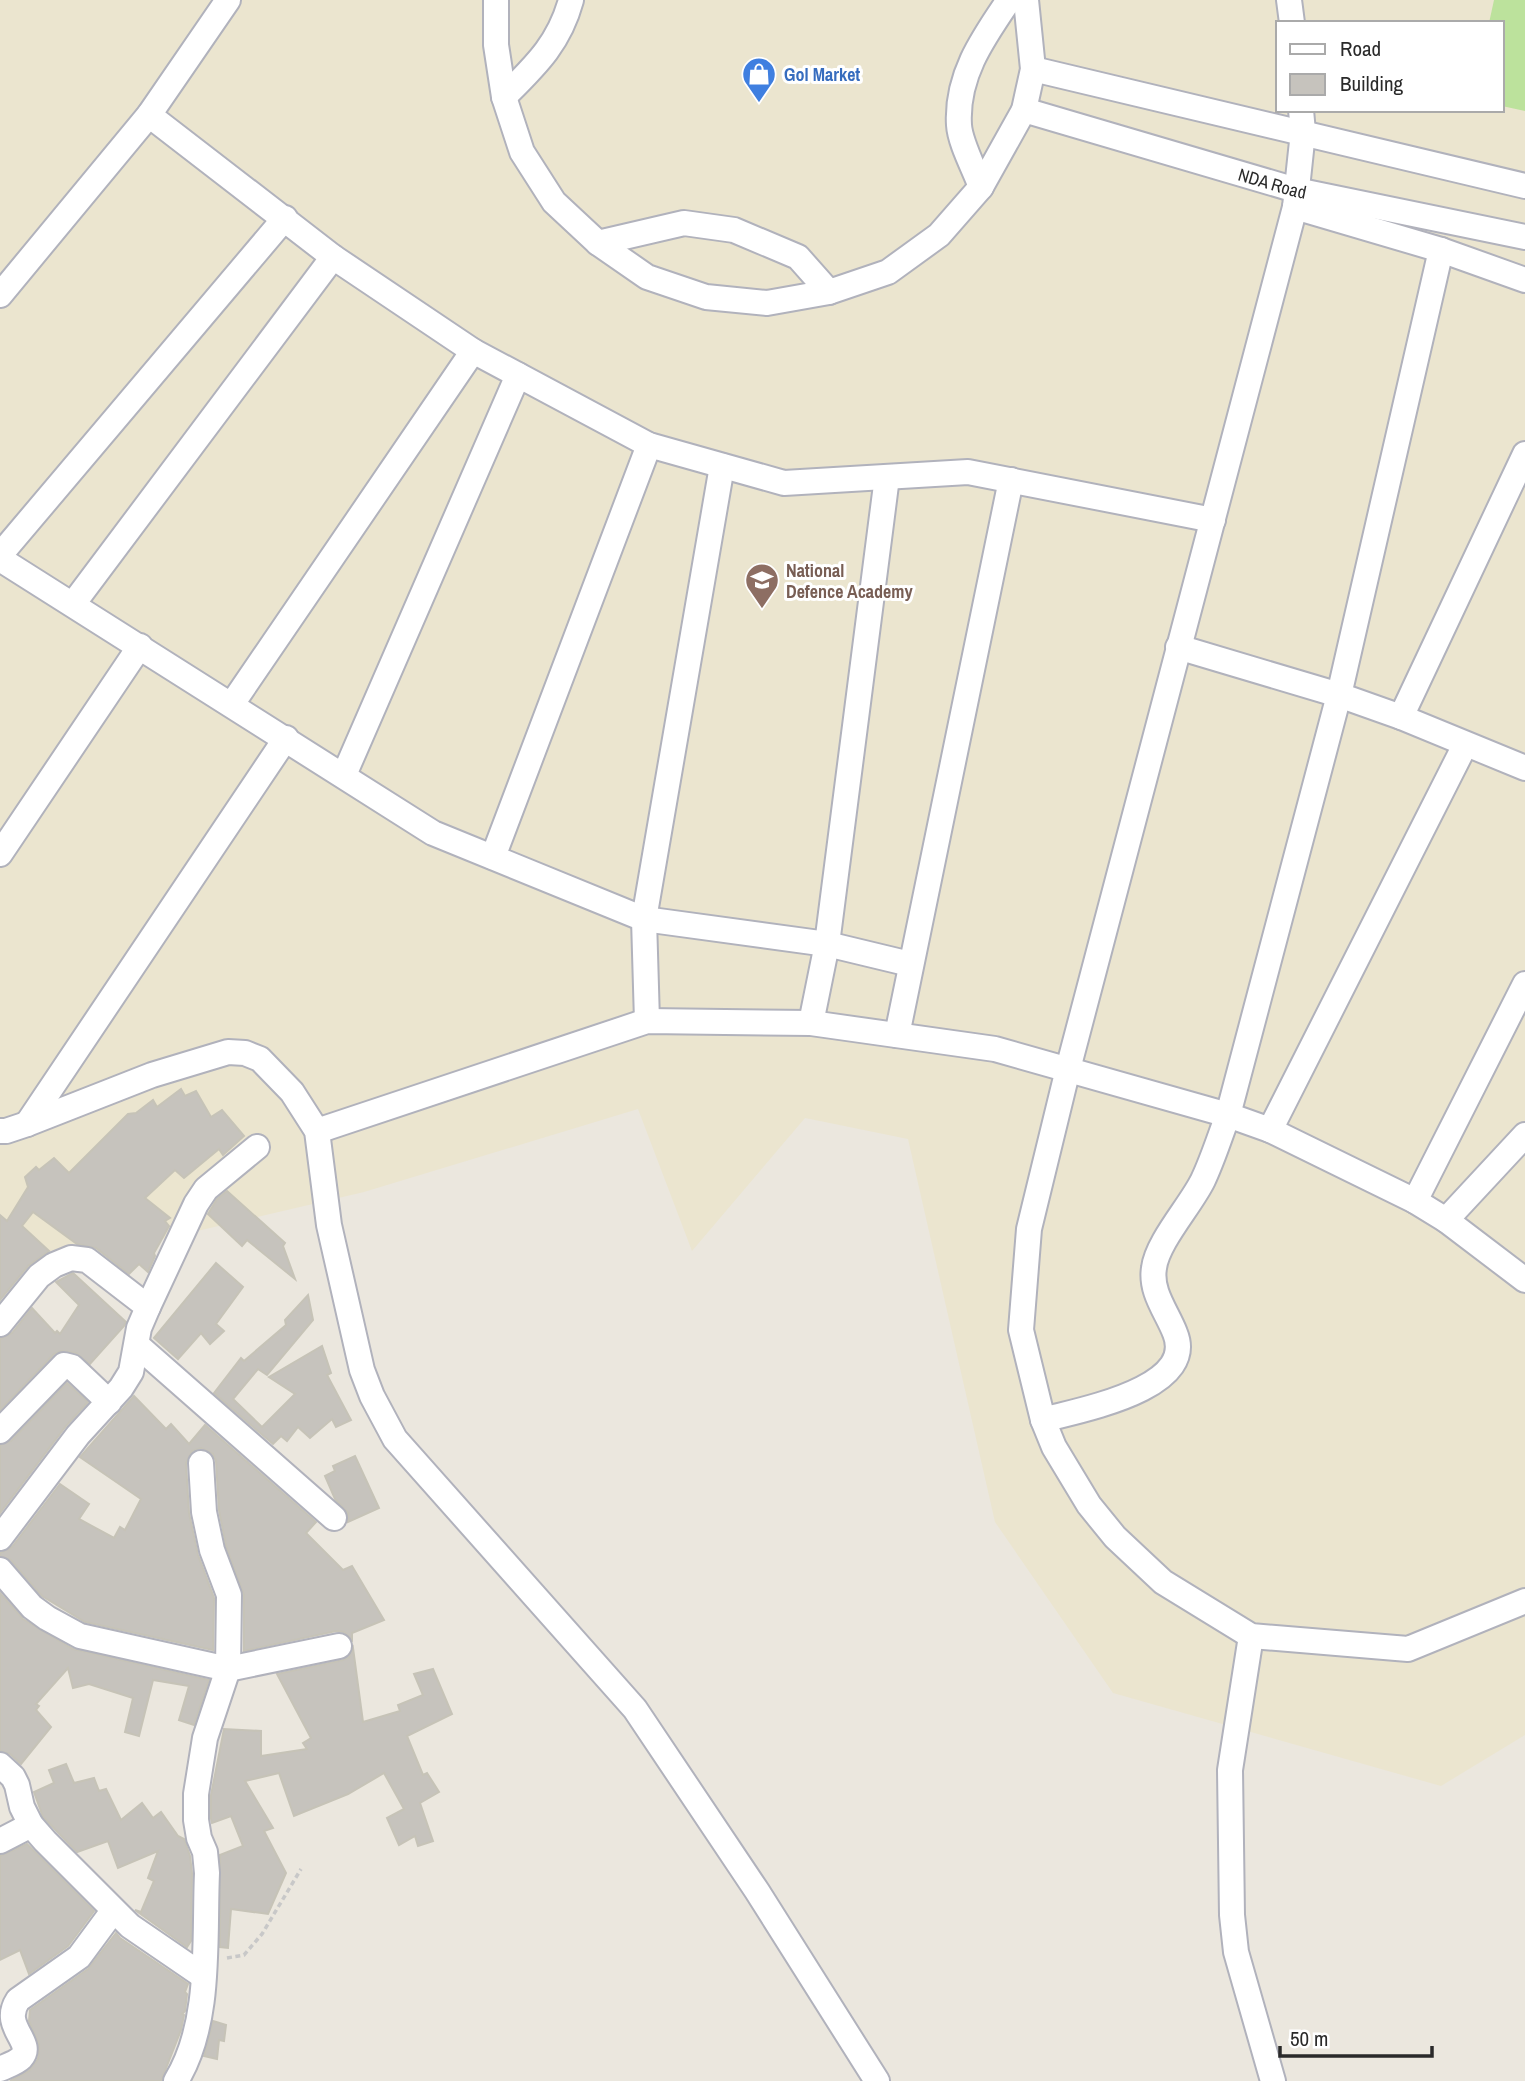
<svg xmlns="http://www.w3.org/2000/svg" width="1525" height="2081" font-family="'Archivo Narrow',sans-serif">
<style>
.education{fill:#ebe5cf;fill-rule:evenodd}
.pitch{fill:#bce29c}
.building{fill:#c6c3bd;stroke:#c6c3b7;stroke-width:2}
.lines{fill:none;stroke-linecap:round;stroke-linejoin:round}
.minor-casing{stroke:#b1b2bc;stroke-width:28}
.path{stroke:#c8c8c8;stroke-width:3.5;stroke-dasharray:5 3.5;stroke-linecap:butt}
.minor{stroke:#fff;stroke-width:24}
.labels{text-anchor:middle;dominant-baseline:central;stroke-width:6;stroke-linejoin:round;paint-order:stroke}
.shop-label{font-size:18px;font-weight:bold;fill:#366cbe;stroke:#fff;text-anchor:start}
.street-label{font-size:18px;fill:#2a2a2a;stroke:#fff}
.education-label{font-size:18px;font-weight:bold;fill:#785e54;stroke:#fff;text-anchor:start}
</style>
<rect width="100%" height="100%" fill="#ebe7de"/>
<path class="education" d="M0,0H1525V1735L1441,1786L1113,1693L995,1522L908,1139L805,1118L692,1251L638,1109L364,1192L13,1274L0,1281ZM1278,23H1502V110H1278Z"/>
<path class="pitch" d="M1494,0H1525V111L1502,106V23H1489Z"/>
<g class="building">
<path d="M181,1089L185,1096L196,1091L211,1117L222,1110L244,1136L223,1155L219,1149L184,1178L175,1170L145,1198L170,1218L165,1221L169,1226L154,1253L155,1256L148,1272L139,1264L129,1274L96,1248L77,1244L33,1212L22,1226L49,1251L28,1266L0,1300V1215L7,1221L28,1187L25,1177L36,1167L39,1170L54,1158L69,1173L128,1114L136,1113L153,1100L157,1107Z"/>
<path d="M227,1191L285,1243L283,1246L295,1279L247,1240L242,1246L208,1214L217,1199Z"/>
<path d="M216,1263L243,1287L216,1324L224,1331L210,1344L201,1333L178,1359L154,1338Z"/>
<path d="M73,1273L126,1322L124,1326L90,1364L76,1353L61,1351L54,1354L0,1410V1339L12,1333L32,1308L55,1333L57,1331L60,1334L79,1305L56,1282Z"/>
<path d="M308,1295L313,1320L267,1375L258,1369L233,1399L262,1427L295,1394L269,1377L322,1346L331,1373L327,1375L351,1420L336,1427L332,1419L310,1438L298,1427L287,1441L281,1436L273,1444L214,1393L241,1358L244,1361L286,1325L285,1320Z"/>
<path d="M67,1383L88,1402L66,1426L0,1513V1445L11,1441Z"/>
<path d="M134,1396L166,1429L171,1424L189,1444L205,1425L316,1522L306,1533L343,1570L352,1566L384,1620L352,1633V1640L344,1632L336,1631L244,1651V1595L226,1546L219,1510L216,1461L213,1454L201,1448L192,1451L186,1463L189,1513L198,1555L214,1598L213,1650L85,1622L42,1596L11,1560L0,1556V1553L12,1547L60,1484L89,1504L79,1519L114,1538L120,1527L125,1530L141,1499L80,1457Z"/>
<path d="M355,1456L379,1508L348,1522V1513L335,1499L325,1476L335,1471L333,1466Z"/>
<path d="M0,1593L23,1619L73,1649L209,1680L194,1725L179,1720L189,1686L153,1680L139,1736L125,1732L133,1698L89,1684L73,1688L68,1668L36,1704L39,1706L36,1710L51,1727L21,1764L10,1754L0,1751Z"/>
<path d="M353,1648L363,1722L400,1711L398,1705L423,1695L414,1674L433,1669L452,1714L407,1736L423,1775L427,1773L439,1792L420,1803L433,1841L418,1846L415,1836L399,1845L387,1818L404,1809L384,1773L348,1794L294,1816L279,1773L245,1781L273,1828L264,1831L286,1873L268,1914L231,1909L228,1948L220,1947V1855L243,1846L231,1816L212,1823L211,1819V1795L224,1729L261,1731V1756L307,1749L303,1743L311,1738L277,1674L343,1660L349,1657Z"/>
<path d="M66,1764L74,1783L94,1778L99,1791L106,1789L121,1820L142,1803L153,1818L161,1812L178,1836L184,1839L190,1856L192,1873L191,1941L187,1947L135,1910L141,1912L154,1881L148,1878L158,1851L118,1868L108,1841L77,1852L43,1817L34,1792L54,1783L49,1770Z"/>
<path d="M27,1844L94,1911L68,1946L29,1974L20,1950L0,1960V1856Z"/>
<path d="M116,1933L120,1938L188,1984L185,1992L187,1994L185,2011L182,2014L184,2015L181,2030L161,2081H10L29,2071L38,2059L39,2045L29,2021L30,2010L88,1969Z"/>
<path d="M213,2021L226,2025L224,2041L219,2040L217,2059L204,2056Z"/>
</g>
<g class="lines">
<g class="minor-casing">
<g id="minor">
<path d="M496,0V45L504,97L522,152L554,202L598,243L647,277L706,297L767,303L829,292L888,272L939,235L981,187L1024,110L1033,69L1026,0"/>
<path d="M1289,0L1292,23"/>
<path d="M1033,69L1525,186"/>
<path d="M504,97C535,66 559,44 571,0"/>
<path id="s1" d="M1024,110L1296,190L1525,237"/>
<path d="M1301,110L1303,132L1295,207L1068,1069L1029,1229L1021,1330L1043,1420L1054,1447L1089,1505L1115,1537L1163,1582L1251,1636L1408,1649L1525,1601"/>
<path d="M149,115L333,257L473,351L649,445L784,483L968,472L1213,520"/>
<path d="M981,187C975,170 960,143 959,125C956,76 983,38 1009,0"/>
<path d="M1295,207L1441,250L1525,280"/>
<path d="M598,243L684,223L734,230L798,257L829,292"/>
<path d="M0,295L149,115L228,0"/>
<path d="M0,555L285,218"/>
<path d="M0,559L433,833L644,919L827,944L910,964"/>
<path d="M73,604L333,257"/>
<path d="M1178,647L1339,695L1401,717L1525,768"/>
<path d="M232,704L473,351"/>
<path d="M1401,717L1525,454"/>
<path d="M344,775L518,375"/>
<path d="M0,854L140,646"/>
<path d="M493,857L649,445"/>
<path d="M647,1021L644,919L722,466"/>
<path d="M811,1023L827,944L887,477"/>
<path d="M897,1035L1011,480"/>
<path d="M27,1124L286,738"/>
<path d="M1270,1130L1465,745"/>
<path d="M0,1131H6L27,1124L152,1075L228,1052L245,1053L260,1059L292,1092L317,1131L329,1225L362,1370L372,1396L395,1439L635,1709L757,1891L877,2081"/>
<path d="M317,1131L647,1021L811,1023L995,1049L1228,1115L1270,1130L1415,1201L1446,1220L1525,1280"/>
<path d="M1415,1201L1525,984"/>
<path d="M1446,1220L1525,1135"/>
<path d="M148,1307L196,1204L206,1189L257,1147"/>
<path d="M0,1324L39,1276L54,1265L71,1258L87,1260L148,1307L139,1328L131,1372L121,1388L78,1435L0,1538"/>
<path d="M137,1345L334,1518"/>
<path d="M1043,1420C1079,1410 1198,1389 1175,1333C1167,1312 1150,1292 1154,1268C1157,1242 1191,1205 1203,1180C1213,1159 1220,1136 1228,1115L1339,695L1441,250"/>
<path d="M0,1431L64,1365L72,1367L109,1402"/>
<path d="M0,1570L32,1607L47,1618L80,1636L228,1669L339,1646"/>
<path d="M1251,1636L1230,1770L1232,1915L1236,1952L1273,2081"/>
<path d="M0,1765L13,1777L17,1785L22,1807L31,1825L45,1841L130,1926L203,1976"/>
<path d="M0,1841L31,1825"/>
<path d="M0,2069C6,2066 16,2063 21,2058C36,2042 0,2027 18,2000L79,1957L113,1911"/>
<path d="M176,2081C212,2023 204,1939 207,1873L205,1852L199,1838L196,1820V1794L205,1738L228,1669L229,1595L212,1550L204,1512L201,1463"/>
</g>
</g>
<path class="path" d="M227,1958L244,1955L262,1934L301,1869"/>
<use href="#minor" class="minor"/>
</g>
<defs>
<g id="shop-pin" transform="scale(1.75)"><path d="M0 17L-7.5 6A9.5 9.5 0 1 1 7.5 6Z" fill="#3f7fe0" stroke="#fff"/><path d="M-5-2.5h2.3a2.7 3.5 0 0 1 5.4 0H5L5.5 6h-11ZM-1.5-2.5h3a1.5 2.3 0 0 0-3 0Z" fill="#fff"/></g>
<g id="university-pin" transform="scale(1.75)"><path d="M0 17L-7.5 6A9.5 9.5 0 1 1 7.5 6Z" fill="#8d6e63" stroke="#fff"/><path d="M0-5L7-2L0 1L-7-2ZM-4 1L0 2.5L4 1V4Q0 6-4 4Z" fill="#fff"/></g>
</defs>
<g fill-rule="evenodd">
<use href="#shop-pin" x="759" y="74"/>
<use href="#university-pin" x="762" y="580"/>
</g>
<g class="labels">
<g class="shop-label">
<text x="784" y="74">Gol Market</text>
</g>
<g class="street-label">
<text stroke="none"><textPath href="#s1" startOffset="259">NDA Road</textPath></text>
</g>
<g class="education-label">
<text x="786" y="570">National<tspan x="786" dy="21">Defence Academy</tspan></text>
</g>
</g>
<rect x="1276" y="21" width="228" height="91" fill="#ffffff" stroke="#aaaaaa" stroke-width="2"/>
<rect x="1290" y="44" width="35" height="10" fill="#ffffff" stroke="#aaaaaa" stroke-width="2"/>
<text x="1340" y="56" font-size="21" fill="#2a2a2a">Road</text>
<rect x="1290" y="74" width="35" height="21" fill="#c6c3bd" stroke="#aaaaaa" stroke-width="2"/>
<text x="1340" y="91" font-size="21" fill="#2a2a2a">Building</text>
<path d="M1280 2046v10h152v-10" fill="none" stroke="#2a2a2a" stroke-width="3.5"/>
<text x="1290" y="2046" font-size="21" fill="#2a2a2a" stroke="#ffffff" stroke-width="5" paint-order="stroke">50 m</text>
</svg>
